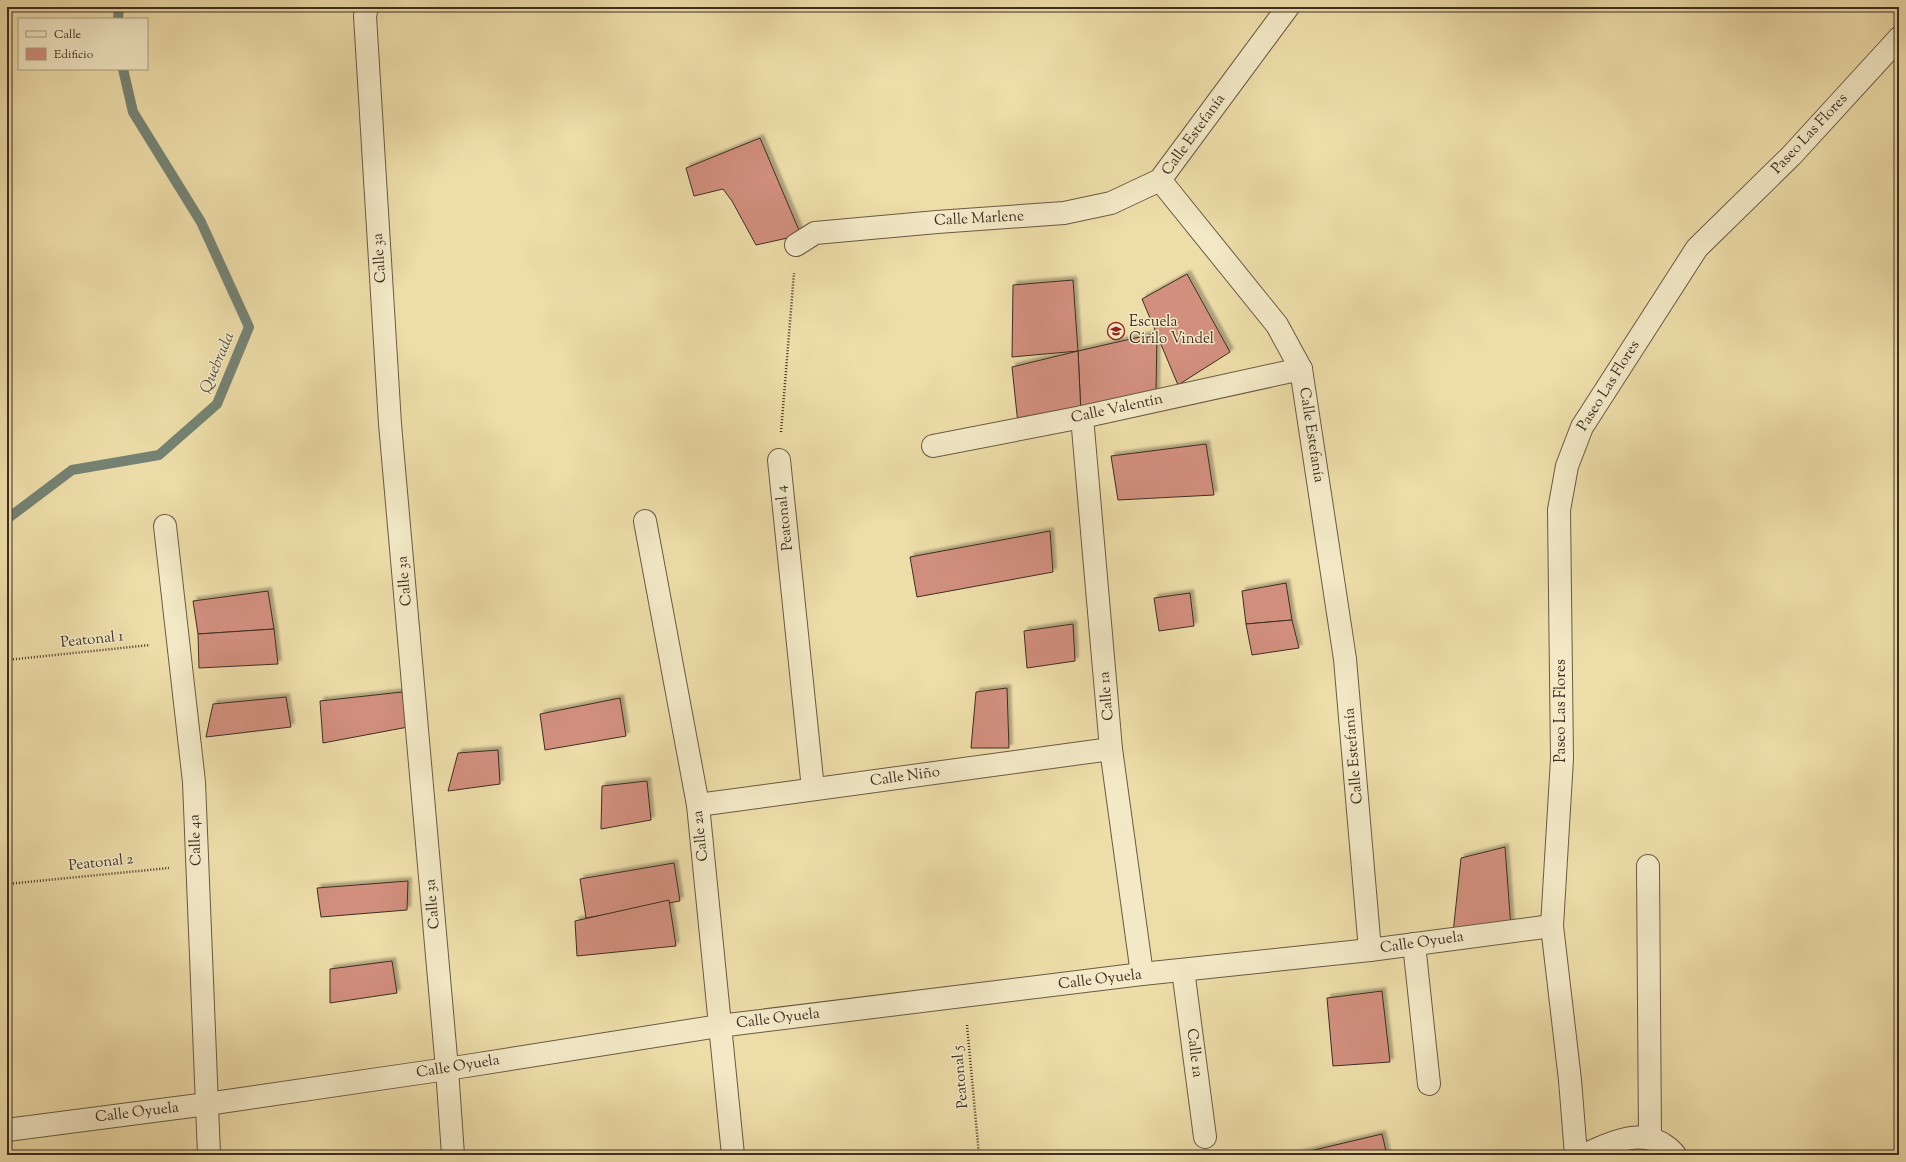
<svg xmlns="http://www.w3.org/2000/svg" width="1906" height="1162" font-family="'Sorts Mill Goudy',serif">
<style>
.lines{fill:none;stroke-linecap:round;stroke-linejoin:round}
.stream{stroke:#758374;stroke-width:10}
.building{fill:#d28f7e;stroke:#3e2e22;filter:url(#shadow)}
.minor-casing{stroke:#6a5a44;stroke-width:24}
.path{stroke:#3e2e22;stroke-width:2.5;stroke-dasharray:1 2;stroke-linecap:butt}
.minor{stroke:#f3e9c7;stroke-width:22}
.labels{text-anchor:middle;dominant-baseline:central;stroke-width:3;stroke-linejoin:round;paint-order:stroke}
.street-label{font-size:15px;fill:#3e2e22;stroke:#f3e9c7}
.poi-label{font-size:15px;fill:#3e2e22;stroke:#f3e9c7;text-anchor:start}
.water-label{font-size:16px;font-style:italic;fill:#555144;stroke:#f3e9c7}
</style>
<defs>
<filter id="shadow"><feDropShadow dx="3.5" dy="-3.5" stdDeviation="1" flood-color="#0004"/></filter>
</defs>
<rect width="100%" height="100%" fill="#eddda9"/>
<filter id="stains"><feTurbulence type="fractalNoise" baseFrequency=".005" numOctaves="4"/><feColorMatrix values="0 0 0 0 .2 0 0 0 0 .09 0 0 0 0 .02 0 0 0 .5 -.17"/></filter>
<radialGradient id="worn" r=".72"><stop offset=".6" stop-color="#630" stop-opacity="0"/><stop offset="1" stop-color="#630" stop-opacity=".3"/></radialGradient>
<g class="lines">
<g class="stream">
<path d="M118,19L119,7"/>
<path d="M7,519L72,470L159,455L217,404L249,327L201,222L133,112L123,69"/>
</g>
</g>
<g class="building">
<path d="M760,138L801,235L756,245L732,201L723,189L694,196L686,168Z"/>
<path d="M1187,274L1230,352L1178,385L1142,299Z"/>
<path d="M1073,280L1078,351L1012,357L1013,285Z"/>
<path d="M1157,333L1156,393L1081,414L1078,351Z"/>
<path d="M1078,351L1081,414L1018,424L1012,367Z"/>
<path d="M1206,444L1214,495L1118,500L1111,456Z"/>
<path d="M1050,531L1053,572L917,597L910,557Z"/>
<path d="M1286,583L1292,620L1246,624L1242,591Z"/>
<path d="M268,591L274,629L198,634L193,601Z"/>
<path d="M1190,593L1194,626L1159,631L1154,598Z"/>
<path d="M1292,620L1299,648L1252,655L1246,624Z"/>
<path d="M1073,624L1075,661L1027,668L1024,631Z"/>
<path d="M274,629L278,664L199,668L198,634Z"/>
<path d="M1007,688L1009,748H971L976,692Z"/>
<path d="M402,692L408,727L323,743L320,701Z"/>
<path d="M286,697L291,727L206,737L213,704Z"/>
<path d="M620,698L626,736L545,750L540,714Z"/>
<path d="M498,750L500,784L448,791L458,753Z"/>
<path d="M647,781L651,820L601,829L602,786Z"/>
<path d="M1505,847L1511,928L1453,933L1461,858Z"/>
<path d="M674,863L680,901L586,918L580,879Z"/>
<path d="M408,881L407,910L321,917L317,888Z"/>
<path d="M669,900L676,946L577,956L575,921Z"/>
<path d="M392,961L397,993L330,1003V969Z"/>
<path d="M1382,991L1390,1062L1333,1066L1327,998Z"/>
<path d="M1382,1134L1387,1155H1293Z"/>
</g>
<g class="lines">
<g class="minor-casing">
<g id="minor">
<path d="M367,7L365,16L390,424L447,1069L453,1155"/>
<path d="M1160,180L1277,325L1301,369L1345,659L1370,950"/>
<path d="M796,245L815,233L937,222L1064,213L1111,203L1160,180L1288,7"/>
<path d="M1082,417L1111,749L1142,974"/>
<path d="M933,446L1082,417L1301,369"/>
<path d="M779,460L813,789"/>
<path d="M645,521L698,805L733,1155"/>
<path d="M165,526L194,782L209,1155"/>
<path d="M698,805L1111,749"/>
<path d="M1648,866L1650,1138"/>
<path d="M1414,944L1429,1084"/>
<path d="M1183,970L1205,1137"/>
<path d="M7,1130L207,1104L447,1069L719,1026L1142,974L1370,950L1552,926"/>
<path d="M1576,1155L1570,1080L1552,926L1562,759L1559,510L1567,466L1582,427L1697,248L1791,156L1899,38"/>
<path d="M1583,1155C1608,1145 1635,1129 1661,1143C1667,1147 1671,1149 1675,1155"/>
</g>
</g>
<g class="path">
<path d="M781,432L794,273"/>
<path d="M7,660L150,645"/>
<path d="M7,884L169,868"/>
<path d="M967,1025L979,1155"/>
</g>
<use href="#minor" class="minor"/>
</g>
<defs>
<g id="school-ring" transform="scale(0.9)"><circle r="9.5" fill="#f3e9c7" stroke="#8f2418" stroke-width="1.5"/><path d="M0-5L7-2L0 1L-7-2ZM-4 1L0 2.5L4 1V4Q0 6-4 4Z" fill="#8f2418"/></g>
</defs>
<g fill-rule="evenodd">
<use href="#school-ring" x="1116" y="331"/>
</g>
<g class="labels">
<g class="street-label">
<text transform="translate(1810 134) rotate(-47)">Paseo Las Flores</text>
<text transform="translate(1194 135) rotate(-54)">Calle Estefanía</text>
<text transform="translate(979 219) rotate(-3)">Calle Marlene</text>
<text transform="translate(380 258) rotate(-94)">Calle 3a</text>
<text transform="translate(1609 386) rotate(-58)">Paseo Las Flores</text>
<text transform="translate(1117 409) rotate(-12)">Calle Valentín</text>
<text transform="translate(1311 435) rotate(81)">Calle Estefanía</text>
<text transform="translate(785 518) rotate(-96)">Peatonal 4</text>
<text transform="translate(405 581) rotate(-95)">Calle 3a</text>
<text transform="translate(92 640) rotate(-6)">Peatonal 1</text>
<text transform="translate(1107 696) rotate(-95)">Calle 1a</text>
<text transform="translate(1561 711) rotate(-90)">Paseo Las Flores</text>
<text transform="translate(1354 756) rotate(-95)">Calle Estefanía</text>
<text transform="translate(905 777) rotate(-8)">Calle Niño</text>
<text transform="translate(701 836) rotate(-96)">Calle 2a</text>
<text transform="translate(196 840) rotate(-92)">Calle 4a</text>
<text transform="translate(101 863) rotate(-6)">Peatonal 2</text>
<text transform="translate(433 904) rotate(-95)">Calle 3a</text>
<text transform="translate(1422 943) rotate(-8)">Calle Oyuela</text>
<text transform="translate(1100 980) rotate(-7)">Calle Oyuela</text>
<text transform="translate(778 1019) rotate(-7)">Calle Oyuela</text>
<text transform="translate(1194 1053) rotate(83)">Calle 1a</text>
<text transform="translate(458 1067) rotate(-9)">Calle Oyuela</text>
<text transform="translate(961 1077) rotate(-95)">Peatonal 5</text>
<text transform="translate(137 1113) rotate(-7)">Calle Oyuela</text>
</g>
<g class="poi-label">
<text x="1129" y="322">Escuela<tspan x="1129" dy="17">Cirilo Vindel</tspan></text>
</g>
<g class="water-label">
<text transform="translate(218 363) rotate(-67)">Quebrada</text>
</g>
</g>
<rect width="1906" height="1162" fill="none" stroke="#eddda9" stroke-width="24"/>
<rect x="8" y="8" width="1890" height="1146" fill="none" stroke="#3e2e22" stroke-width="2"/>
<rect x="12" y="12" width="1882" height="1138" fill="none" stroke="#3e2e22"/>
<rect x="18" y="18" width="130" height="52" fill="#f3e9c7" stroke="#ab9e85"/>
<rect x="26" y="31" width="20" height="6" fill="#f3e9c7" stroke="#ab9e85"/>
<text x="54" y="38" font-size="12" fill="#3e2e22">Calle</text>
<rect x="26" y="48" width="20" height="12" fill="#d28f7e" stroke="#ab9e85"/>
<text x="54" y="58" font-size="12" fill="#3e2e22">Edificio</text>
<rect width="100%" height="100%" filter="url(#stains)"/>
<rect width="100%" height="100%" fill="url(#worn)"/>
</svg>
